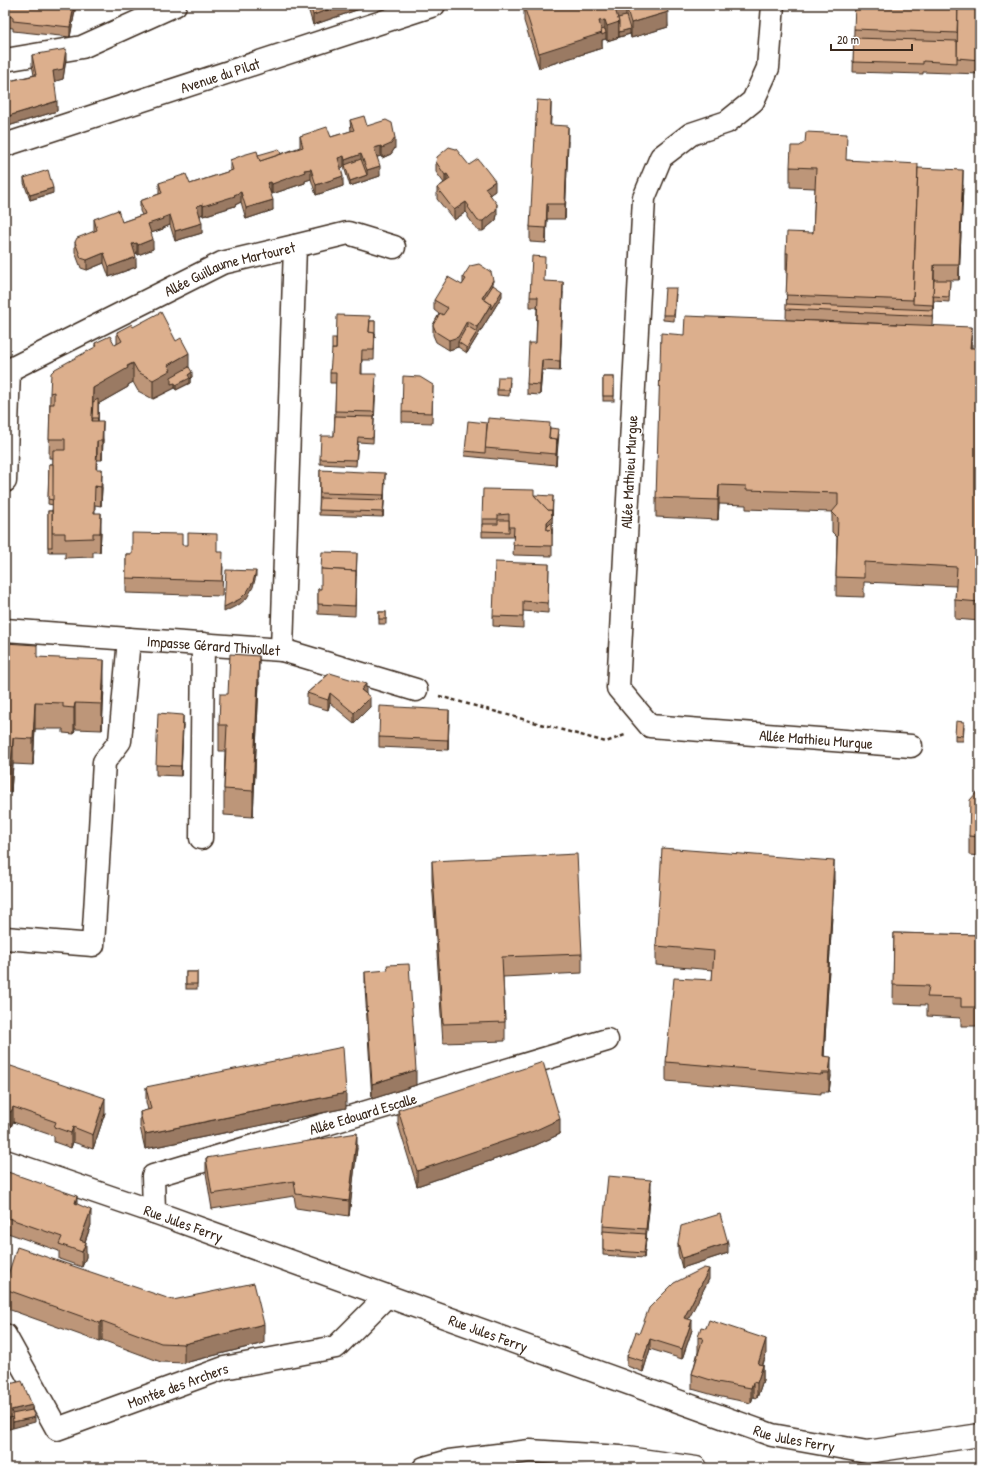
<svg xmlns="http://www.w3.org/2000/svg" width="985" height="1473" font-family="'Patrick Hand',sans-serif">
<style>
.lines{fill:none;stroke-linecap:round;stroke-linejoin:round}
.minor-casing{stroke:#3b2a1e;stroke-width:25}
.major-casing{stroke:#3b2a1e;stroke-width:25}
.highway-casing{stroke:#3b2a1e;stroke-width:25}
.path{stroke:#3b2a1e;stroke-width:2.5;stroke-dasharray:4 3;stroke-linecap:butt}
.minor{stroke:#fff;stroke-width:22}
.major{stroke:#fff;stroke-width:22}
.highway{stroke:#fff;stroke-width:22}
.wall{fill:#bd9679;stroke:#3b2a1e}
.shaded-wall{fill:#9a7a63;stroke:#3b2a1e}
.building{fill:#dcaf8d;stroke:#3b2a1e}
.labels{text-anchor:middle;dominant-baseline:central;stroke-width:3;stroke-linejoin:round;paint-order:stroke}
.street-label{font-size:15px;fill:#3b2a1e;stroke:#fff}
</style>
<rect width="100%" height="100%" fill="#fff"/>
<filter id="ink" filterUnits="userSpaceOnUse"><feTurbulence type="fractalNoise" baseFrequency=".025" numOctaves="2"/><feDisplacementMap in="SourceGraphic" scale="8" xChannelSelector="R" yChannelSelector="G"/><feConvolveMatrix kernelMatrix="1 2 1 2 8 2 1 2 1" color-interpolation-filters="sRGB"/></filter>
<g filter="url(#ink)">
<g class="lines">
<g class="minor-casing">
<g id="minor">
<path id="s1" d="M773,5L768,68L753,101L727,122L691,134L661,157L644,198L618,688L650,726L911,746"/>
<path d="M5,60L82,47L175,5"/>
<path d="M295,246L348,233L394,247"/>
<path id="s2" d="M5,481L9,370L222,263L295,246L282,650"/>
<path id="s3" d="M5,630L282,650L416,690"/>
<path d="M201,838L203,644"/>
<path d="M5,938L93,945L104,762L120,741L129,639"/>
<path id="s4" d="M5,1161L154,1212L772,1435L867,1452L980,1435"/>
<path id="s5" d="M154,1212L153,1176L607,1040"/>
<path id="s6" d="M5,1335L57,1429L224,1368L336,1347L387,1296"/>
</g>
</g>
<g class="major-casing">
<g id="major">
<path id="s7" d="M5,145L434,5"/>
</g>
</g>
<g class="highway-casing">
<path id="highway" d="M424,1468L449,1461L530,1451L620,1457L696,1468"/>
</g>
<path class="path" d="M439,696L606,742L625,735"/>
<use href="#minor" class="minor"/>
<use href="#major" class="major"/>
<use href="#highway" class="highway"/>
</g>
<g class="wall">
<path d="M5,5H76L70,37L13,31V28L5,27Z"/>
<path d="M296,5H371L313,25L308,8L298,11Z"/>
<path d="M666,5L668,27L631,38L630,33V34L607,41L606,39L602,40V48L539,68L524,21V6Z"/>
<path d="M980,5V74L923,72V74L853,72L854,29Z"/>
<path d="M32,55L66,59L63,79L54,81L57,111L5,127V82L34,75L32,65Z"/>
<path d="M551,116L550,125L568,141L565,219H547L546,243L530,242V227Z"/>
<path d="M350,120L367,126L395,148L391,154L382,158L381,156L377,157L380,176L350,186L344,167L341,168L343,186L316,195L311,179L305,181V183L272,194L271,192H270L273,210L246,219L241,202L235,205V206L203,216V214L200,215L202,233L175,241L170,225L163,228V229L151,233L153,249L138,255L137,253L135,254L136,267L109,277L104,263L87,270L81,268L75,252V242L94,231V219L122,222L142,215L140,211V201L159,194V183L190,184L230,171V160L258,155L281,154L300,147V136L331,137L351,131Z"/>
<path d="M847,160L918,168L963,185L959,280H950L949,302L933,301L932,326L972,348H980V621L955,619V600L956,586L864,582V597L836,596V577L837,537L832,532V512L746,509V505L719,504L718,520L656,517V498L684,335L897,324L786,320L787,273H786V253L813,233L815,188L790,187V167Z"/>
<path d="M436,162L469,165L495,191L490,194L497,215L496,220L483,231H478L468,217V214L466,212L454,220L437,199V188L444,183L436,172Z"/>
<path d="M24,178L53,193L30,200L24,183Z"/>
<path d="M463,277L493,285L502,296L467,353L458,347L449,350L436,342L433,335V325L439,314L434,310V300L462,285L463,284Z"/>
<path d="M544,281L563,292L560,371L542,370L540,395L527,394V384L536,343L537,307H530V297Z"/>
<path d="M676,294L674,321L663,320V315Z"/>
<path d="M370,321H375L374,360H362V374L376,385L373,443L358,442L356,466L320,464V459L334,436L336,383H330V373Z"/>
<path d="M133,327L189,367L192,377L190,379V383L176,390L175,388L153,399L138,391L133,382L128,385V387L98,404V421L103,440L102,460H97L96,469L102,488L101,506L95,505V513L101,532L100,552H93V557L65,558V552H52V550V552H48V511H52L53,505L48,504L49,464H53V458H49L50,393L95,347V343L115,345L117,344V332Z"/>
<rect x="603" y="377" width="11" height="24"/>
<path d="M510,382L509,396L497,395V390Z"/>
<path d="M433,385L432,423L402,422V412Z"/>
<path d="M550,428L559,434L556,465L465,456V451Z"/>
<path d="M320,470L385,483L383,517L319,515Z"/>
<path d="M534,495L552,528V556L513,555L514,537H482V519Z"/>
<path d="M182,545L217,552L223,567L222,596L126,593V554H132Z"/>
<path d="M357,553L355,616L318,614V589H321Z"/>
<path d="M549,564L548,613L523,611V628L493,626V616Z"/>
<rect x="379" y="612" width="7" height="12"/>
<path d="M5,643L104,686L102,730L75,729L74,734L63,733V729H35L33,765L13,764L11,792H5Z"/>
<path d="M330,673L366,694L370,707L354,723L330,703L328,710L307,704V693Z"/>
<path d="M259,682L253,817L224,815V789L225,751H219V725L228,694Z"/>
<path d="M449,720L448,750L379,747V737Z"/>
<path d="M183,725L181,776L156,775V765Z"/>
<path d="M964,727L963,741H955V735Z"/>
<path d="M980,791V856L969,855V836Z"/>
<path d="M432,861L582,954V973L503,977L505,1022V1041L443,1043L432,880Z"/>
<path d="M834,880L824,1056L831,1076L829,1092H821V1094L666,1081V1062L712,980L713,970L656,965V946Z"/>
<path d="M894,933L980,935V1026H961V1018L927,1016V1005L893,1004Z"/>
<rect x="186" y="972" width="11" height="17"/>
<path d="M365,972L416,1085L372,1099L365,987Z"/>
<path d="M5,1064L105,1113L93,1149L73,1142L71,1148L54,1142V1136L13,1122L11,1127L5,1125Z"/>
<path d="M146,1087L346,1108L145,1149L140,1127V1112L148,1110L146,1102Z"/>
<path d="M398,1110L560,1134L534,1146L417,1186L398,1124Z"/>
<path d="M357,1148L349,1216L296,1208L294,1196L212,1209L206,1173V1158Z"/>
<path d="M5,1171L77,1204L91,1225L85,1242L86,1257L82,1267L59,1259V1251L5,1232Z"/>
<path d="M651,1190L644,1258L603,1255V1226Z"/>
<path d="M678,1243L728,1253L682,1268L678,1253Z"/>
<path d="M709,1279L688,1319L692,1330L682,1359L650,1349L643,1372L627,1366V1356L639,1334Z"/>
<path d="M5,1284L264,1343L184,1363L161,1362L102,1340L100,1342L5,1308Z"/>
<path d="M698,1337L766,1354L763,1365V1380L757,1398L753,1397L751,1403L717,1396L692,1389V1374L698,1352Z"/>
</g>
<g class="shaded-wall">
<path d="M74,5H76L70,37V27Z"/>
<path d="M298,5H308V8L298,11Z"/>
<path d="M341,5H371L313,25V15Z"/>
<path d="M626,6V21L619,23V37L607,41V26L615,9Z"/>
<path d="M668,12V27L631,38V23Z"/>
<path d="M605,20V34L606,33V39L602,40V48L539,68V53L599,21Z"/>
<path d="M630,29V34L619,37V32Z"/>
<path d="M66,49V59L63,79L53,82V71Z"/>
<path d="M57,101V111L5,127V117Z"/>
<path d="M551,101V116L550,140V125Z"/>
<path d="M568,126V141L565,219V204Z"/>
<path d="M395,138V148L391,154L382,158V148Z"/>
<path d="M381,146V156L374,158V148Z"/>
<path d="M361,154V164L345,165V160Z"/>
<path d="M344,156V167L338,168V158Z"/>
<path d="M380,166V176L350,186V181L367,175V170Z"/>
<path d="M311,169V179L305,181V183L272,194V184L304,170Z"/>
<path d="M963,170V185L959,280V265Z"/>
<path d="M447,174V184L445,185V175Z"/>
<path d="M343,176V186L316,195V185Z"/>
<path d="M495,181V191L485,198V188Z"/>
<path d="M271,182V192L267,193V183Z"/>
<path d="M53,188V193L30,200V195Z"/>
<path d="M241,192V202L235,205V206L203,216V206Z"/>
<path d="M273,200V210L246,219V208Z"/>
<path d="M466,202V212L454,220V210Z"/>
<path d="M203,204V214L197,217V206Z"/>
<path d="M497,204V215L496,220L483,231V221Z"/>
<path d="M547,204V219L546,243V228Z"/>
<path d="M170,215V225L163,228V229L148,234V224Z"/>
<path d="M202,223V233L175,241V231Z"/>
<path d="M153,239V249L138,255V245Z"/>
<path d="M137,243V253L132,254V244Z"/>
<path d="M104,253V263L87,270V260Z"/>
<path d="M136,257V267L109,277V267Z"/>
<path d="M934,265V280L933,320V305Z"/>
<path d="M493,280V290L484,304L482,298Z"/>
<path d="M563,282V292L560,371V361Z"/>
<path d="M502,291V296L467,353V348L477,332V327L491,304Z"/>
<path d="M467,321V332L458,342V347L449,350V340Z"/>
<path d="M972,327V347L970,367V348Z"/>
<path d="M189,353V372L175,383V388L153,399V380L168,365Z"/>
<path d="M542,360V370L540,395V385Z"/>
<path d="M133,363V382L128,385V387L98,404V423V404L93,407L92,440L93,388Z"/>
<path d="M192,372V377L190,379V383L176,390V385L188,375Z"/>
<path d="M103,421V440L102,460V441Z"/>
<path d="M557,439V449L556,465V454Z"/>
<path d="M97,441V460L96,488V469Z"/>
<path d="M102,469V488L101,506V487Z"/>
<path d="M385,473L384,505L383,517V512Z"/>
<path d="M719,485V504L718,520V500Z"/>
<path d="M553,496L552,528L547,532V522Z"/>
<path d="M101,513V532L100,552V533Z"/>
<path d="M256,571V576L253,587L247,598L240,604L224,612V607Z"/>
<path d="M259,656V682L253,817V791Z"/>
<path d="M104,660V686L102,730V704Z"/>
<path d="M366,684V694L361,690Z"/>
<path d="M330,693V703L328,710V700Z"/>
<path d="M370,697V707L354,723V713Z"/>
<path d="M35,702V729L33,765V739Z"/>
<path d="M75,703V729L74,734V708Z"/>
<path d="M449,710V720L448,750V740Z"/>
<path d="M183,715V725L181,776V766Z"/>
<path d="M13,738V764L11,792V766Z"/>
<path d="M834,861V880L823,1075V1056Z"/>
<path d="M831,1057V1076L829,1092V1073Z"/>
<path d="M416,1070V1085L372,1099V1084Z"/>
<path d="M346,1093V1108L145,1149V1134Z"/>
<path d="M105,1098V1113L93,1149V1135Z"/>
<path d="M13,1107V1122L11,1127V1112Z"/>
<path d="M560,1119V1134L534,1146L417,1186V1171Z"/>
<path d="M73,1127V1142L71,1148V1133Z"/>
<path d="M357,1133V1148L349,1216V1201Z"/>
<path d="M651,1180V1190L646,1239V1229Z"/>
<path d="M77,1196V1211L75,1203Z"/>
<path d="M91,1210V1225L81,1252L80,1240Z"/>
<path d="M646,1234V1239L644,1258V1253Z"/>
<path d="M86,1242V1257L82,1267V1252Z"/>
<path d="M728,1243V1253L682,1268V1258Z"/>
<path d="M709,1269V1279L684,1328V1318Z"/>
<path d="M692,1320V1330L682,1359V1349Z"/>
<path d="M102,1321V1340L100,1342V1323Z"/>
<path d="M264,1324V1343L184,1363V1344Z"/>
<path d="M650,1339V1349L643,1372V1361Z"/>
<path d="M766,1339V1354L758,1379V1364Z"/>
<path d="M763,1365V1380L757,1398V1383Z"/>
<path d="M753,1382V1397L751,1403V1388Z"/>
<path d="M32,1405V1415L13,1419V1428L5,1430V1419L11,1410Z"/>
<path d="M35,1417V1422L13,1428V1422Z"/>
</g>
<g class="building">
<path d="M5,5H74L70,27L13,21V17L5,16Z"/>
<path d="M310,5H341L313,15Z"/>
<path d="M528,5H666L668,12L631,23L626,6L615,9L619,22L607,26L605,20L599,21L602,33L539,53L524,6Z"/>
<path d="M855,5H958L957,33L854,29Z"/>
<path d="M958,5H980V60L957,58Z"/>
<path d="M626,16L630,29L619,32V22L618,18Z"/>
<path d="M605,29L606,33L602,35L601,30Z"/>
<path d="M854,38L957,41V63L923,61V64L853,62Z"/>
<path d="M66,49L63,69L53,71L57,101L5,117V82L36,75L32,55Z"/>
<path d="M537,100L551,101L550,125L568,126L565,204H547L546,228L530,227Z"/>
<path d="M364,116L367,126L386,120L392,123L395,138L391,144L382,148L381,146L374,148L380,166L367,170L361,154L345,160L344,156L338,158L343,176L316,185L311,169L304,170L305,172L272,184L271,182L267,183L273,200L246,208L241,192L234,195L235,196L203,206V204L197,206L202,223L175,231L170,215L162,218L163,219L148,224L153,239L138,245L137,243L132,244L136,257L109,267L104,253L87,260L81,258L75,242L77,238L97,230L94,219L118,210L122,222L145,214L140,201L162,193L159,183L186,174L190,184L233,170L230,160L243,155L257,151L260,161L303,147L300,136L327,127L331,137L354,130L350,120Z"/>
<path d="M806,132L847,134L846,160L918,164L913,300L786,295L788,253H786L787,232L813,233L816,168L790,167L791,146H800L805,142Z"/>
<path d="M449,147L456,149L469,165L478,159L495,181L485,188L497,204L496,210L483,221H478L468,207L469,206L466,202L454,210L437,188L450,179L447,174L445,175L436,162L437,157Z"/>
<path d="M279,149L281,154L260,161L258,155Z"/>
<path d="M361,159L367,175L350,181L345,165Z"/>
<path d="M918,168L963,170L959,265H934L933,305L913,304Z"/>
<path d="M48,170L53,188L30,195L24,178Z"/>
<path d="M532,256L545,257L544,281L563,282L560,361L542,360L540,385L527,384L529,343H536L538,297H530Z"/>
<path d="M479,264L491,272L493,280L482,298L491,304L477,327L467,321L458,337L449,340L436,332L433,325L440,313L443,315L448,308L434,300L448,277L462,285L466,279L463,277L470,266Z"/>
<path d="M934,280H950L949,297L933,296Z"/>
<path d="M493,285L502,291L491,309V304L484,299Z"/>
<path d="M665,288H676L674,315H663Z"/>
<path d="M786,304L933,310L932,316L786,309Z"/>
<path d="M161,312L176,341L181,338L189,353L168,365L171,370L153,380L138,372L133,363L127,366L128,368L93,388L92,421H103L102,441H97L96,469H102L101,487L95,486L94,513H101L100,533H93V538L65,539V533H52L53,450H65V439H49L50,404H54V392L50,393L51,373L55,369L97,346L95,343L110,336L115,345L122,341L117,332L132,324L133,327Z"/>
<path d="M337,315L370,316L369,332L375,333L374,350H362L361,374H376L374,412L335,411L336,373H330L332,349H336Z"/>
<path d="M685,316L972,327L970,348H980V602L955,600L957,567L864,562V578L836,577L838,518L832,512L838,505V493L746,490V486L719,485L718,500L656,498L661,333L684,335Z"/>
<path d="M370,321H375V338V333L369,332Z"/>
<path d="M467,326L477,332L467,348L458,342Z"/>
<rect x="332" y="338" width="4" height="11"/>
<path d="M189,367L192,372L188,375L190,378L176,385L175,383L171,384V377Z"/>
<path d="M403,376L420,377L433,385L432,413L402,412Z"/>
<path d="M498,377H510L509,390H497Z"/>
<rect x="603" y="377" width="11" height="19"/>
<path d="M98,399V418H92L93,402Z"/>
<path d="M335,416L374,417L373,438L358,437L356,460L320,459L321,436H334Z"/>
<path d="M488,418L550,423L549,438L557,439L556,454L485,448Z"/>
<path d="M468,421L487,423L485,453L465,451Z"/>
<path d="M550,428L559,429L557,444V439L549,438Z"/>
<path d="M49,464H53V500L48,499Z"/>
<path d="M320,470L385,473L384,495L320,493Z"/>
<path d="M483,489L534,490V495L548,510H552V517L547,522V530L552,529V546L513,545L514,527H509V514L498,515V519H482Z"/>
<path d="M534,495L553,496L552,515V510H548Z"/>
<path d="M320,498L384,500L383,512L319,510Z"/>
<rect x="48" y="511" width="4" height="36"/>
<path d="M498,520H509V532L482,531V524H498Z"/>
<path d="M552,522V534V529L547,530V527Z"/>
<path d="M132,533L182,534V545H188V533L217,534V552H223L222,581L126,578V554H132Z"/>
<path d="M322,552L357,553L356,576V571L321,569Z"/>
<path d="M495,562L549,564L548,603L523,601V617L493,616Z"/>
<path d="M321,569L356,571L355,606L318,604V589H321Z"/>
<path d="M226,570L256,571L253,582L247,592L240,599L224,607Z"/>
<rect x="379" y="612" width="7" height="7"/>
<path d="M5,643L37,645V657L104,660L102,704L75,703L74,708L63,707V703L35,702L33,739L13,738L11,766H5Z"/>
<path d="M230,654L259,656L253,791L224,789L227,725H219L220,694H228Z"/>
<path d="M330,673L366,684L361,690L370,697L354,713L330,693L328,700L307,693Z"/>
<path d="M380,706L449,710L448,740L379,737Z"/>
<path d="M158,713L183,715L181,766L156,765Z"/>
<path d="M956,721L964,722L963,736L955,735Z"/>
<path d="M978,791H980V837L969,836L970,800Z"/>
<path d="M662,848L834,861L823,1056L831,1057L829,1073H821V1075L666,1062L674,978L712,980L714,951L656,946Z"/>
<path d="M577,854L582,954L502,957L505,1022L443,1024L432,861Z"/>
<path d="M894,933L980,935V1007H961V998L927,997L929,986L893,985Z"/>
<path d="M409,964L416,1070L372,1084L365,972L388,970L387,965Z"/>
<rect x="186" y="972" width="11" height="12"/>
<path d="M343,1047L346,1093L145,1134L140,1112L151,1109L146,1087Z"/>
<path d="M543,1062L560,1119L534,1131L417,1171L398,1110Z"/>
<path d="M5,1064L105,1098L93,1135L73,1127L71,1133L54,1127L56,1122L13,1107L11,1112L5,1110Z"/>
<path d="M357,1133L349,1201L296,1194L294,1181L212,1194L206,1158Z"/>
<path d="M5,1171L77,1196L75,1203L91,1210L80,1240L86,1242L82,1252L59,1244L62,1237L5,1217Z"/>
<path d="M608,1176L651,1180L646,1229L603,1226Z"/>
<path d="M720,1214L728,1243L682,1258L678,1243L681,1226Z"/>
<path d="M603,1231L646,1234L644,1253L603,1250Z"/>
<path d="M17,1247L173,1300L254,1283L264,1324L184,1344L161,1343L102,1321L100,1323L5,1289V1284Z"/>
<path d="M704,1268L709,1269L684,1318L692,1320L682,1349L650,1339L643,1361L627,1356L636,1332L639,1334L649,1308L674,1283Z"/>
<path d="M709,1320L766,1339L758,1364L763,1365L757,1383L753,1382L751,1388L717,1382L692,1374L703,1338L698,1337L701,1327L706,1328Z"/>
<path d="M22,1381L32,1405L11,1410L13,1417L5,1419V1385Z"/>
<path d="M32,1410L35,1417L13,1422L12,1414Z"/>
</g>
</g>
<g class="labels">
<g class="street-label">
<text stroke="none"><textPath href="#s7" startOffset="226">Avenue du Pilat</textPath></text>
<text stroke="none"><textPath href="#s2" startOffset="355">Allée Guillaume Martouret</textPath></text>
<text transform="translate(629 472) rotate(-87)">Allée Mathieu Murgue</text>
<text stroke="none"><textPath href="#s3" startOffset="209">Impasse Gérard Thivollet</textPath></text>
<text stroke="none"><textPath href="#s1" startOffset="960">Allée Mathieu Murgue</textPath></text>
<text stroke="none"><textPath href="#s5" startOffset="255">Allée Edouard Escalle</textPath></text>
<text stroke="none"><textPath href="#s4" startOffset="189">Rue Jules Ferry</textPath></text>
<text stroke="none"><textPath href="#s4" startOffset="513">Rue Jules Ferry</textPath></text>
<text stroke="none"><textPath href="#s6" startOffset="236">Montée des Archers</textPath></text>
<text stroke="none"><textPath href="#s4" startOffset="837">Rue Jules Ferry</textPath></text>
</g>
</g>
<rect width="985" height="1473" fill="none" stroke="#fff" stroke-width="20"/>
<rect x="10" y="10" width="965" height="1453" fill="none" stroke="#3b2a1e" stroke-width="1.5" filter="url(#ink)"/>
<path d="M831 44v6h81v-6" fill="none" stroke="#3b2a1e" stroke-width="2"/>
<text x="837" y="44" font-size="12" fill="#3b2a1e" stroke="#ffffff" stroke-width="3" paint-order="stroke">20 m</text>
</svg>
